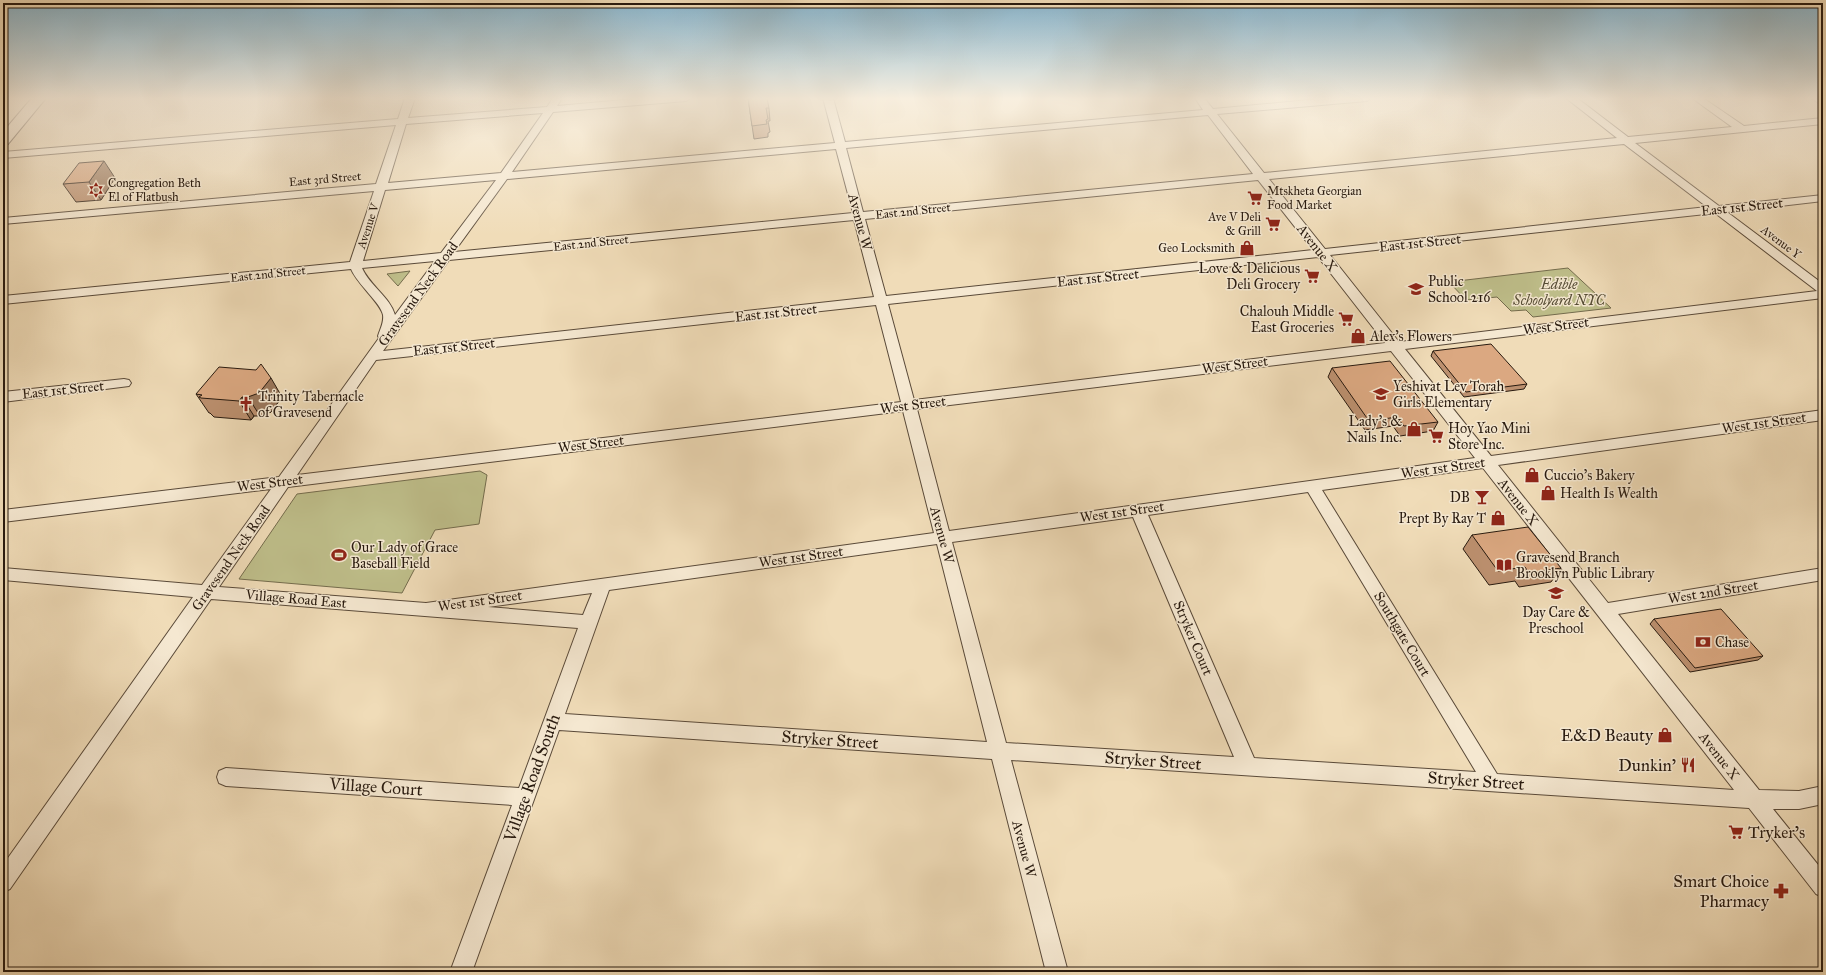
<svg xmlns="http://www.w3.org/2000/svg" width="1826" height="975" font-family="'IM FELL Great Primer',serif">
<style>
.green{fill:#bfbf8b;stroke:#746c4d}
.lines{fill:none;stroke-linecap:round;stroke-linejoin:round}
.minor-casing{stroke:#5a4a39;stroke-width:2}
.secondary-casing{stroke:#281a0f;stroke-width:2}
.minor{fill:#f5e8d1;fill-rule:evenodd}
.secondary{fill:#f5e8d1;fill-rule:evenodd}
.wall{fill:#bc906f;stroke:#281a0f}
.shaded-wall{fill:#99765a;stroke:#281a0f}
.building{fill:#dba881;stroke:#281a0f}
.labels{text-anchor:middle;dominant-baseline:central;stroke-width:3;stroke-linejoin:round;paint-order:stroke}
.far-street-label{font-size:12px;fill:#281a0f;stroke:#f5e8d1}
.far-poi-label{font-size:12px;fill:#281a0f;stroke:#f5e8d1;text-anchor:start}
.street-label{font-size:14px;fill:#281a0f;stroke:#f5e8d1}
.poi-label{font-size:14px;fill:#281a0f;stroke:#f5e8d1;text-anchor:start}
.park-label{font-size:14px;font-style:italic;fill:#554c34;stroke:#f5e8d1}
.near-poi-label{font-size:17px;fill:#281a0f;stroke:#f5e8d1;text-anchor:end}
.near-street-label{font-size:17px;fill:#281a0f;stroke:#f5e8d1}
</style>
<rect width="100%" height="100%" fill="#f0dcb8"/>
<filter id="stains"><feTurbulence type="fractalNoise" baseFrequency=".005" numOctaves="4"/><feColorMatrix values="0 0 0 0 .2 0 0 0 0 .09 0 0 0 0 .02 0 0 0 .5 -.17"/></filter>
<radialGradient id="worn" r=".72"><stop offset=".6" stop-color="#630" stop-opacity="0"/><stop offset="1" stop-color="#630" stop-opacity=".3"/></radialGradient>
<g class="green">
<path d="M1568,268L1611,308L1533,317L1526,310L1511,311L1497,297L1466,300L1449,282Z"/>
<path d="M410,271L398,286L387,274Z"/>
<path d="M480,471L487,475L479,524L435,530L402,593L239,579L297,494Z"/>
</g>
<g class="lines">
<g class="minor-casing">
<g id="minor">
<path d="M405,98H415L408,118L547,107L553,98H562L557,106L646,98H690L686,101L553,112L512,172L835,143L823,98H833L845,142L1203,110L1195,98H1204L1213,109L1330,98H1371L1367,101L1217,114L1264,173L1617,138L1566,98H1577L1628,137L1732,127L1692,98H1703L1744,126L1823,118V124L1635,143L1719,206L1823,195V201L1727,212L1823,284V298L1405,349L1491,456L1823,410V420L1498,465L1608,603L1823,568V580L1618,614L1759,790L1799,791L1823,786V804L1799,809H1773L1823,871V897L1816,894L1749,808L1011,760L1068,972H1046L992,759L559,730L472,972H450L512,805L226,786L219,783L217,777L219,771L226,768L519,788L578,628L211,599L10,889L3,892V865L193,597L3,580V568L202,585L271,489L3,522V510L279,477L379,338L378,336C380,329 384,323 383,315C381,303 357,284 351,269L3,304V296L350,262L374,191L3,224V218L376,184L396,125L3,158V152L398,119ZM543,113L501,173L388,183L406,124ZM1208,115L1253,174L863,212L846,148ZM1624,144L1707,207L1325,249L1269,179ZM836,149L853,213L454,252L507,179ZM496,180L441,253L363,261L385,190ZM1258,180L1313,250L886,296L865,219ZM1715,213L1817,291L1399,342L1330,255ZM854,220L874,297L383,351L449,260ZM1318,257L1385,343L914,400L888,304ZM435,261L395,315C390,297 370,286 362,268ZM876,305L901,402L297,475L376,360ZM1391,351L1475,458L949,531L917,409ZM903,411L934,533L426,603L219,587L288,487ZM1483,468L1734,790L1497,774L1322,490ZM1308,492L1476,772L1254,758L1148,515ZM1133,517L1234,757L1006,743L952,542ZM937,544L987,742L565,714L609,590ZM592,593L583,615L488,607Z"/>
<path d="M1811,98H1822L1823,106Z"/>
<path d="M124,379L129,380L131,383L129,386L3,402V392Z"/>
</g>
</g>
<g class="secondary-casing">
<path id="secondary" d="M32,98H46L8,144L3,145V132Z"/>
</g>
<use href="#minor" class="minor"/>
<use href="#secondary" class="secondary"/>
</g>
<g class="wall">
<path d="M748,98L769,108L770,121H768L770,132L768,133V137L754,139Z"/>
<path d="M115,178L101,200L76,202L63,184Z"/>
<path d="M1433,351L1527,384L1524,389L1464,397L1431,356Z"/>
<path d="M1332,368L1438,422L1433,431L1400,436L1393,426L1365,430L1328,377Z"/>
<path d="M196,394L282,397L271,412L260,416H254L251,420L214,417L210,413H209Z"/>
<path d="M1472,535L1561,568L1551,582L1519,587L1515,581L1489,585L1463,549Z"/>
<path d="M1654,619L1763,656L1758,660L1690,672L1650,624Z"/>
</g>
<g class="shaded-wall">
<path d="M104,161L115,178L101,200L89,182Z"/>
<path d="M271,378L282,397L271,412L260,416L248,397Z"/>
<path d="M242,397L254,416L251,420L239,401Z"/>
</g>
<g class="building">
<path d="M748,98H767L769,108H766L768,119L766,120L767,124L752,126Z"/>
<path d="M104,161L89,182L63,184L79,163Z"/>
<path d="M1491,344L1527,384L1466,392L1433,351Z"/>
<path d="M1390,361L1438,422L1404,426L1397,417L1369,421L1332,368Z"/>
<path d="M261,364L271,378L259,393L248,397H242L239,401L201,398L199,397L202,395L196,394L219,367L256,370Z"/>
<path d="M1528,527L1561,568L1529,573L1525,567L1498,571L1472,535Z"/>
<path d="M1721,609L1763,656L1695,668L1654,619Z"/>
</g>
<linearGradient id="sky" x2="0" y2="1"><stop stop-color="#89b7d0"/><stop offset="0.42" stop-color="#f8efdf"/><stop offset="1" stop-color="#f8efdf" stop-opacity="0"/></linearGradient>
<rect width="1826" height="235" fill="url(#sky)"/>
<defs>
<g id="synagogue-bare" transform="scale(1.2)"><path d="M0-6.5L5.6 3.2H-5.6ZM0 6.5L5.6-3.2H-5.6Z" fill="#8f2418" stroke="#f5e8d1" stroke-width="2.5" paint-order="stroke"/></g>
<g id="supermarket-bare" transform="scale(1.2)"><path d="M-6-5.5h2.5l.6 2H6L4.5 2H-2.5L-4.4-4H-6ZM-1.5 3.2a1.3 1.3 0 1 0 .1 0ZM3 3.2a1.3 1.3 0 1 0 .1 0Z" fill="#8f2418" stroke="#f5e8d1" stroke-width="2.5" paint-order="stroke"/></g>
<g id="shop-bare" transform="scale(1.2)"><path d="M-5-2.5h2.3a2.7 3.5 0 0 1 5.4 0H5L5.5 6h-11ZM-1.5-2.5h3a1.5 2.3 0 0 0-3 0Z" fill="#8f2418" stroke="#f5e8d1" stroke-width="2.5" paint-order="stroke"/></g>
<g id="school-bare" transform="scale(1.2)"><path d="M0-5L7-2L0 1L-7-2ZM-4 1L0 2.5L4 1V4Q0 6-4 4Z" fill="#8f2418" stroke="#f5e8d1" stroke-width="2.5" paint-order="stroke"/></g>
<g id="church-bare" transform="scale(1.2)"><path d="M-1.2-6h2.4v3.5h3.3v2.4h-3.3V6h-2.4V-.1h-3.3v-2.4h3.3Z" fill="#8f2418" stroke="#f5e8d1" stroke-width="2.5" paint-order="stroke"/></g>
<g id="bar-bare" transform="scale(1.2)"><path d="M-6-5H6L.8 .8V4.5H3.5V6h-7V4.5H-.8V.8Z" fill="#8f2418" stroke="#f5e8d1" stroke-width="2.5" paint-order="stroke"/></g>
<g id="stadium-bare" transform="scale(1.2)"><path d="M0-5a6.5 5 0 1 0 0 10a6.5 5 0 1 0 0-10ZM-3.5-1.8h7v3.6h-7Z" fill="#8f2418" stroke="#f5e8d1" stroke-width="2.5" paint-order="stroke"/></g>
<g id="library-bare" transform="scale(1.2)"><path d="M-6-4Q-3-5.5-.7-3.5V5Q-3 3-6 4ZM6-4Q3-5.5 .7-3.5V5Q3 3 6 4Z" fill="#8f2418" stroke="#f5e8d1" stroke-width="2.5" paint-order="stroke"/></g>
<g id="bank-bare" transform="scale(1.2)"><path d="M-6-4H6V4H-6ZM0-2.3a2.3 2.3 0 1 0 0 4.6a2.3 2.3 0 1 0 0-4.6Z" fill="#8f2418" stroke="#f5e8d1" stroke-width="2.5" paint-order="stroke"/></g>
<g id="restaurant-bare" transform="scale(1.2)"><path d="M-5-6h1v4h1v-4h1v4h1v-4h1v5L-1.5 .5V6h-2V.5L-5-1ZM5-6V6H3V1.5H1.5Q1.5-4 5-6Z" fill="#8f2418" stroke="#f5e8d1" stroke-width="2.5" paint-order="stroke"/></g>
<g id="pharmacy-bare" transform="scale(1.2)"><path d="M-2-6h4v4h4v4h-4v4h-4v-4h-4v-4h4Z" fill="#8f2418" stroke="#f5e8d1" stroke-width="2.5" paint-order="stroke"/></g>
</defs>
<g fill-rule="evenodd">
<use href="#synagogue-bare" x="96" y="190"/>
<use href="#supermarket-bare" x="1255" y="198"/>
<use href="#supermarket-bare" x="1273" y="224"/>
<use href="#shop-bare" x="1247" y="248"/>
<use href="#supermarket-bare" x="1312" y="276"/>
<use href="#school-bare" x="1416" y="289"/>
<use href="#supermarket-bare" x="1346" y="319"/>
<use href="#shop-bare" x="1358" y="336"/>
<use href="#school-bare" x="1381" y="394"/>
<use href="#church-bare" x="246" y="404"/>
<use href="#shop-bare" x="1414" y="429"/>
<use href="#supermarket-bare" x="1436" y="436"/>
<use href="#shop-bare" x="1532" y="475"/>
<use href="#shop-bare" x="1548" y="493"/>
<use href="#bar-bare" x="1482" y="497"/>
<use href="#shop-bare" x="1498" y="518"/>
<use href="#stadium-bare" x="339" y="555"/>
<use href="#library-bare" x="1504" y="565"/>
<use href="#school-bare" x="1556" y="593"/>
<use href="#bank-bare" x="1703" y="642"/>
<use href="#shop-bare" x="1665" y="735"/>
<use href="#restaurant-bare" x="1688" y="765"/>
<use href="#supermarket-bare" x="1736" y="832"/>
<use href="#pharmacy-bare" x="1781" y="891"/>
</g>
<g class="labels">
<g class="far-street-label">
<text transform="translate(325 179) rotate(-5)">East 3rd Street</text>
<text transform="translate(913 211) rotate(-6)">East 2nd Street</text>
<text transform="translate(368 226) rotate(-72)">Avenue V</text>
<text transform="translate(1781 242) rotate(37)">Avenue Y</text>
<text transform="translate(591 243) rotate(-6)">East 2nd Street</text>
<text transform="translate(268 274) rotate(-6)">East 2nd Street</text>
</g>
<g class="far-poi-label">
<text x="108" y="183">Congregation Beth<tspan x="108" dy="14">El of Flatbush</tspan></text>
<text x="1267" y="191">Mtskheta Georgian<tspan x="1267" dy="14">Food Market</tspan></text>
<text x="1261" y="217" text-anchor="end">Ave V Deli<tspan x="1261" dy="14">&amp; Grill</tspan></text>
<text x="1235" y="248" text-anchor="end">Geo Locksmith</text>
</g>
<g class="street-label">
<text transform="translate(1742 207) rotate(-6)">East 1st Street</text>
<text transform="translate(860 222) rotate(75)">Avenue W</text>
<text transform="translate(1420 243) rotate(-6)">East 1st Street</text>
<text transform="translate(1317 248) rotate(52)">Avenue X</text>
<text transform="translate(1098 278) rotate(-6)">East 1st Street</text>
<text transform="translate(418 294) rotate(-54)">Gravesend Neck Road</text>
<text transform="translate(776 313) rotate(-6)">East 1st Street</text>
<text transform="translate(1556 326) rotate(-7)">West Street</text>
<text transform="translate(454 347) rotate(-6)">East 1st Street</text>
<text transform="translate(1235 365) rotate(-7)">West Street</text>
<text transform="translate(63 390) rotate(-6)">East 1st Street</text>
<text transform="translate(913 405) rotate(-7)">West Street</text>
<text transform="translate(1764 423) rotate(-8)">West 1st Street</text>
<text transform="translate(591 444) rotate(-7)">West Street</text>
<text transform="translate(1443 468) rotate(-8)">West 1st Street</text>
<text transform="translate(270 483) rotate(-7)">West Street</text>
<text transform="translate(1518 502) rotate(52)">Avenue X</text>
<text transform="translate(1122 512) rotate(-8)">West 1st Street</text>
<text transform="translate(942 535) rotate(75)">Avenue W</text>
<text transform="translate(801 557) rotate(-8)">West 1st Street</text>
<text transform="translate(231 558) rotate(-55)">Gravesend Neck Road</text>
<text transform="translate(1713 592) rotate(-9)">West 2nd Street</text>
<text transform="translate(296 599) rotate(5)">Village Road East</text>
<text transform="translate(480 601) rotate(-8)">West 1st Street</text>
<text transform="translate(1402 634) rotate(59)">Southgate Court</text>
<text transform="translate(1193 638) rotate(67)">Stryker Court</text>
<text transform="translate(1719 756) rotate(52)">Avenue X</text>
<text transform="translate(1024 849) rotate(75)">Avenue W</text>
</g>
<g class="poi-label">
<text x="1300" y="268" text-anchor="end">Love &amp; Delicious<tspan x="1300" dy="16">Deli Grocery</tspan></text>
<text x="1428" y="281">Public<tspan x="1428" dy="16">School 216</tspan></text>
<text x="1334" y="311" text-anchor="end">Chalouh Middle<tspan x="1334" dy="16">East Groceries</tspan></text>
<text x="1370" y="336">Alex's Flowers</text>
<text x="1393" y="386">Yeshivat Lev Torah<tspan x="1393" dy="16">Girls Elementary</tspan></text>
<text x="258" y="396">Trinity Tabernacle<tspan x="258" dy="16">of Gravesend</tspan></text>
<text x="1402" y="421" text-anchor="end">Lady's &amp;<tspan x="1402" dy="16">Nails Inc.</tspan></text>
<text x="1448" y="428">Hoy Yao Mini<tspan x="1448" dy="16">Store Inc.</tspan></text>
<text x="1544" y="475">Cuccio's Bakery</text>
<text x="1560" y="493">Health Is Wealth</text>
<text x="1470" y="497" text-anchor="end">DB</text>
<text x="1486" y="518" text-anchor="end">Prept By Ray T</text>
<text x="351" y="547">Our Lady of Grace<tspan x="351" dy="16">Baseball Field</tspan></text>
<text x="1516" y="557">Gravesend Branch<tspan x="1516" dy="16">Brooklyn Public Library</tspan></text>
<text x="1556" y="612" text-anchor="middle">Day Care &amp;<tspan x="1556" dy="16">Preschool</tspan></text>
<text x="1715" y="642">Chase</text>
</g>
<g class="park-label">
<text x="1559" y="284">Edible<tspan x="1559" dy="16">Schoolyard NYC</tspan></text>
</g>
<g class="near-poi-label">
<text x="1653" y="735">E&amp;D Beauty</text>
<text x="1676" y="765">Dunkin'</text>
<text x="1748" y="832" text-anchor="start">Tryker's</text>
<text x="1769" y="881">Smart Choice<tspan x="1769" dy="20">Pharmacy</tspan></text>
</g>
<g class="near-street-label">
<text transform="translate(830 740) rotate(4)">Stryker Street</text>
<text transform="translate(1153 761) rotate(4)">Stryker Street</text>
<text transform="translate(532 778) rotate(-70)">Village Road South</text>
<text transform="translate(1476 781) rotate(4)">Stryker Street</text>
<text transform="translate(376 787) rotate(4)">Village Court</text>
</g>
</g>
<rect width="1826" height="975" fill="none" stroke="#f0dcb8" stroke-width="16"/>
<rect x="4" y="4" width="1818" height="967" fill="none" stroke="#281a0f" stroke-width="2"/>
<rect x="8" y="8" width="1810" height="959" fill="none" stroke="#281a0f"/>
<rect width="100%" height="100%" filter="url(#stains)"/>
<rect width="100%" height="100%" fill="url(#worn)"/>
</svg>
